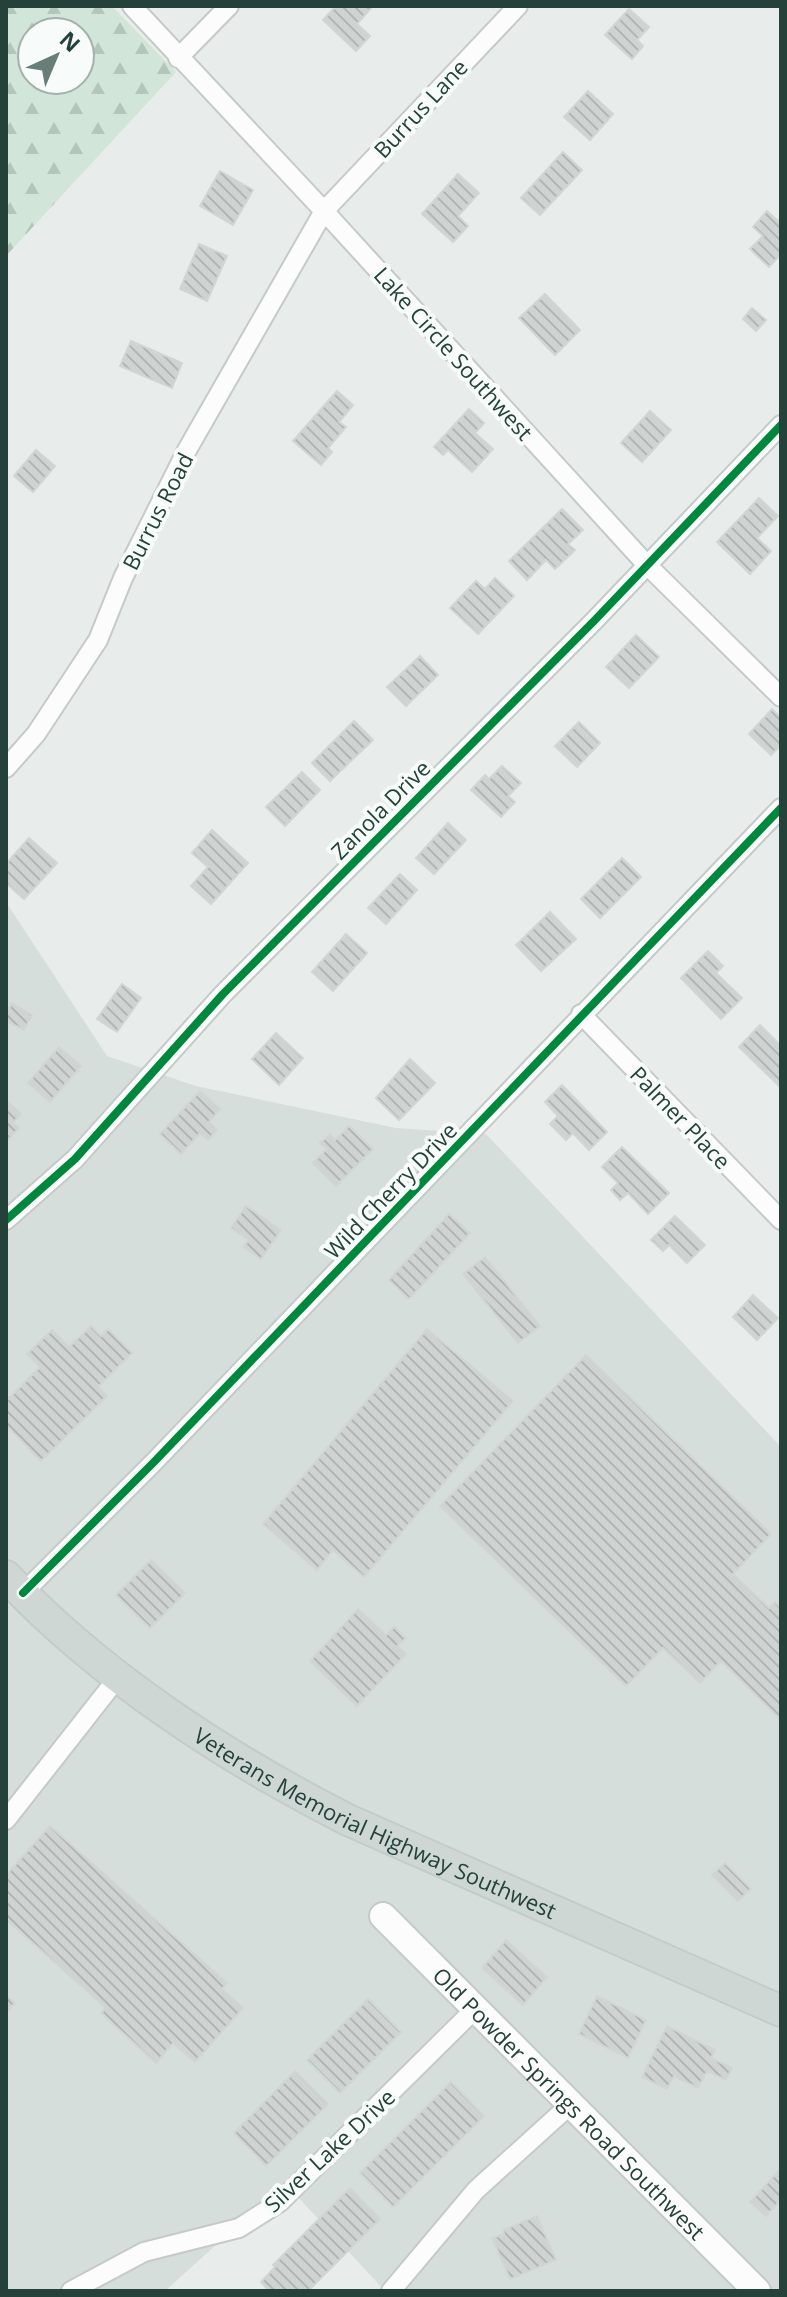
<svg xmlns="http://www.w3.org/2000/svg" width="787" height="2297" font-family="'Open Sans',sans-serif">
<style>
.built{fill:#d6dedb}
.forest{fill:url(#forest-firs);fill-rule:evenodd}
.building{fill:url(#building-back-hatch);stroke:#d1d6d4;stroke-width:2}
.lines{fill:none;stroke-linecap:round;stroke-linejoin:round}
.street-casing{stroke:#c5cac8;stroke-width:22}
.secondary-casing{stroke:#c3cbc8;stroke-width:30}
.primary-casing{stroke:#c3ccc9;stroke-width:34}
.street{stroke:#fcfcfc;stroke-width:18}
.secondary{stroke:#fcfcfc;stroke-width:26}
.primary{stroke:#cfd7d5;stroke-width:30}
.cycleway-casing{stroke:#f7fbf9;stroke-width:13}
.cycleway{stroke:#00873e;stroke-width:8}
.labels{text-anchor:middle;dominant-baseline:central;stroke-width:8;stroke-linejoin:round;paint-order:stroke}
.street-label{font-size:22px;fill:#24423a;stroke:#f7fbf9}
</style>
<defs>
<pattern id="forest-firs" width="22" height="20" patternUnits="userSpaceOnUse" patternTransform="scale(2)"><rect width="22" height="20" fill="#d1e6d8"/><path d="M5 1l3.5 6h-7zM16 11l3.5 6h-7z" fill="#b3c6ba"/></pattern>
<pattern id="building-back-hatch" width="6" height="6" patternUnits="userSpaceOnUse" patternTransform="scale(2)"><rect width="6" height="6" fill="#cfd4d2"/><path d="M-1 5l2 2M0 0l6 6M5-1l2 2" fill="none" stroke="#b2b7b5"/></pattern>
</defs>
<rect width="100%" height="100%" fill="#e8edeb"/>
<path class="built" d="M6,902L107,1056L196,1086L396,1128L486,1134L781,1447V2291H385L285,2183L165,2291H6Z"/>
<path class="forest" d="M6,6H112L176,72L6,256ZM32,32H80V80H32Z"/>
<g class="building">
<path d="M336,6H373L357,24L370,36L356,51L323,20Z"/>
<path d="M629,9L649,27L637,40L643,46L632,59L605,35Z"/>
<path d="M588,91L613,114L590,140L564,117Z"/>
<path d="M563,152L582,170L540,215L521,198Z"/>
<path d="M220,171L253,190L233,225L200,206Z"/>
<path d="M458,174L479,193L458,216L468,226L453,242L422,214Z"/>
<path d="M767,211L778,221L781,218V254L769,267L750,249L763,236L753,227Z"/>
<path d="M199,244L227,256L207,301L180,289Z"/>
<path d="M545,294L580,330L555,355L519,318Z"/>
<path d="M752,308L766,320L756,331L743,319Z"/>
<path d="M131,341L182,363L172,388L120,366Z"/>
<path d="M337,391L353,405L339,422L346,427L328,448L332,452L321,465L293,441Z"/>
<path d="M469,409L484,423L475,433L493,449L472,472L448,450L443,455L434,447Z"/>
<path d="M650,411L671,430L642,462L621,443Z"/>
<path d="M36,450L55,466L33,492L14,476Z"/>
<path d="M759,498L778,516L757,538L771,551L750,574L717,542Z"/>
<path d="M562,509L583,530L568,544L575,550L555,569L546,560L527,580L509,561Z"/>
<path d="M495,578L514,596L478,634L450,608L476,581L485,589Z"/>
<path d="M636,635L659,657L629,688L606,667Z"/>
<path d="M420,656L438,675L406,706L387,687Z"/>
<path d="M772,709L781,718V745L771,755L749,734Z"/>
<path d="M354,721L373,740L330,781L312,763Z"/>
<path d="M579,722L600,743L577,767L555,746Z"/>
<path d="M502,766L521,783L508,796L515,802L501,817L471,790L485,775L489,779Z"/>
<path d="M302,772L320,790L285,826L266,807Z"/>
<path d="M448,823L466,840L434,874L416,858Z"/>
<path d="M212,830L248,863L211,904L191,886L208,867L192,853Z"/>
<path d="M29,838L57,863L24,899L6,883V864Z"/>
<path d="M622,858L641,877L600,918L581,899Z"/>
<path d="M400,874L417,890L386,924L368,908Z"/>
<path d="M550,912L576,939L541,971L516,945Z"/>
<path d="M346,934L367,953L333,991L312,972Z"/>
<path d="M708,951L723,966L716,973L742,998L721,1019L681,978Z"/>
<path d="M122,984L141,998L117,1032L97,1019Z"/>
<path d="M12,1003L32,1015L24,1030L6,1021V1014Z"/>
<path d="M760,1025L781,1046V1088L739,1047Z"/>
<path d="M276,1033L303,1058L279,1085L252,1059Z"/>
<path d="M59,1047L81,1066L50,1102L28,1083Z"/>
<path d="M410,1059L435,1083L399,1120L376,1098Z"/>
<path d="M562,1085L607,1132L589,1150L573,1133L566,1140L550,1124L558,1116L545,1102Z"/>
<path d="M200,1091L220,1109L209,1122L217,1130L208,1140L200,1133L181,1154L160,1134Z"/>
<path d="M6,1100L21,1114L13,1123L19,1128L6,1142Z"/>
<path d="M349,1126L373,1149L336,1186L313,1163L327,1149L320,1143L330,1134L335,1140Z"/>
<path d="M622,1147L669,1193L648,1214L628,1193L620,1200L611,1190L618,1183L602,1167Z"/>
<path d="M246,1206L281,1230L261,1259L243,1247L249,1240L231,1228Z"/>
<path d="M449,1214L470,1233L409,1299L389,1280Z"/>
<path d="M675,1216L705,1245L687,1263L669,1245L663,1251L651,1240Z"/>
<path d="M485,1257L540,1326L518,1343L463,1274Z"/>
<path d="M753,1295L778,1318L757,1340L733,1317Z"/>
<path d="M91,1326L101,1336L108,1329L132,1353L98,1387L107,1396L41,1461L6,1425V1401L40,1367L27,1354L52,1330L69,1347Z"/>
<path d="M427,1329L513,1401L364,1577L333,1550L317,1570L263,1524Z"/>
<path d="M586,1355L771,1534L733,1574L769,1608L775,1602L781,1608V1720L721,1661L700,1683L663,1648L626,1686L440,1506Z"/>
<path d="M151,1560L185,1593L150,1628L116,1595Z"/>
<path d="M358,1609L386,1635L394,1627L406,1638L397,1646L406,1654L357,1706L310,1661Z"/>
<path d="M50,1826L227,1983L222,1989L243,2008L195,2062L173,2043L156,2063L101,2013L106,2008L6,1919V1875Z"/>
<path d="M725,1863L751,1889L738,1901L712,1875Z"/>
<path d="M506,1940L547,1977L523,2005L482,1968Z"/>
<path d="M6,1995L15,2003L6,2013Z"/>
<path d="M597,1996L646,2020L628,2058L579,2034Z"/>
<path d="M368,1999L401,2032L340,2093L307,2060Z"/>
<path d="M667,2026L715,2050L711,2058L732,2068L726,2080L707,2071L698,2088L674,2076L667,2089L642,2077Z"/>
<path d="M295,2071L328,2104L266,2166L234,2133Z"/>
<path d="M451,2082L484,2116L393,2207L360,2173Z"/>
<path d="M781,2168V2200L766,2216L750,2202Z"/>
<path d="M350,2188L380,2219L308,2291H269L261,2282L275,2267L273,2265Z"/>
<path d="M537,2216L556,2260L510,2279L492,2238L504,2234L503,2230Z"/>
</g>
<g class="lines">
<g class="street-casing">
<g id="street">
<path d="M132,6L324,211L646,564L781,697"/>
<path d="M178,58L229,6"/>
<path d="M6,768L36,734L98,640L123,578L187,450L324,211L518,6"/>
<path d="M581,1014L781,1220"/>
<path d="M6,1220L75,1159L223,994L594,621L781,425"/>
<path d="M23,1593L154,1462L781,808"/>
<path d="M6,1820L119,1676"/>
<path d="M71,2291L144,2252L239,2228L280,2202L476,2008"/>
<path d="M391,2291L476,2190L571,2104"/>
</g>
</g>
<g class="secondary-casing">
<g id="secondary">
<path id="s1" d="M383,1916L757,2291"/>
</g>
</g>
<g class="primary-casing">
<g id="primary">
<path id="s2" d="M6,1576C98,1675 228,1759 348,1820L781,2011"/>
</g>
</g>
<use href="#street" class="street"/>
<use href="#secondary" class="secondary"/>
<use href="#primary" class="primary"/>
<g class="cycleway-casing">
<g id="cycleway">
<path d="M6,1220L75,1159L223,994L594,621L781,425"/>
<path d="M23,1593L154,1462L781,808"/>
</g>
</g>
<use href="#cycleway" class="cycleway"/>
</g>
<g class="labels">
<g class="street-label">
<text transform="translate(420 108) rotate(-47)">Burrus Lane</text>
<text transform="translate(454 353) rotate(48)">Lake Circle Southwest</text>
<text transform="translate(157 511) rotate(-63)">Burrus Road</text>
<text transform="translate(380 809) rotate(-45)">Zanola Drive</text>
<text transform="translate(681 1117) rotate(46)">Palmer Place</text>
<text transform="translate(390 1190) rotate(-46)">Wild Cherry Drive</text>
<text stroke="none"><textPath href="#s2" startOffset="448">Veterans Memorial Highway Southwest</textPath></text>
<text stroke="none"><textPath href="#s1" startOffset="264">Old Powder Springs Road Southwest</textPath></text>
<text transform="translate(329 2150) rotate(-43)">Silver Lake Drive</text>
</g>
</g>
<rect width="787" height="2297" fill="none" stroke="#24423a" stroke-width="16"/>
<g transform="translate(56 56) rotate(44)"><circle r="38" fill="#f7fbf9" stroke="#a3b1ad" stroke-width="2"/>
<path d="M0-6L14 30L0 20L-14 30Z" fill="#697e78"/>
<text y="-12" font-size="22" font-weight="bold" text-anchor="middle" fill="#24423a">N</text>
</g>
</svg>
